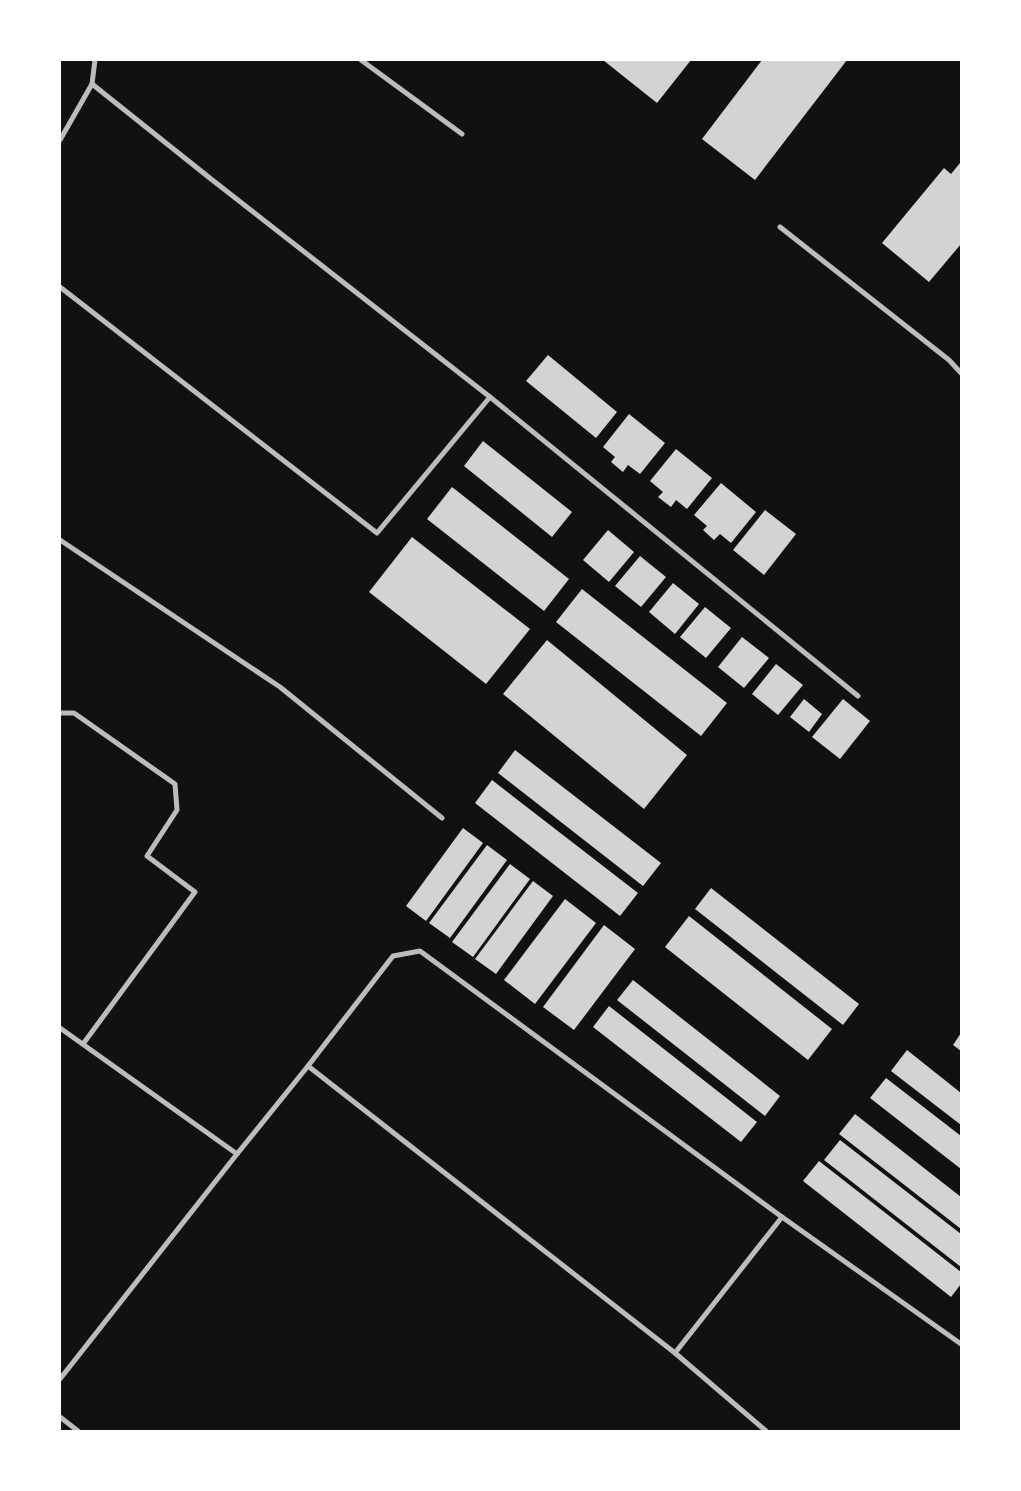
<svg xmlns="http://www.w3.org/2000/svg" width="1021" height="1491" font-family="Commissioner,sans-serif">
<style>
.building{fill:#d3d3d3}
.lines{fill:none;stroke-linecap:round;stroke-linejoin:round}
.minor{stroke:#bcbcbc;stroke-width:5}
</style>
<rect width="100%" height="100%" fill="#111"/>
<g class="building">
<path d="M603,60H691L657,103Z"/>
<path d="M762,60H847L755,180L702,139Z"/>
<path d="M960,163H961V244L929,282L882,243L944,168L951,174Z"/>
<path d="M548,355L617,412L596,438L526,381Z"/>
<path d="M629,414L665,443L640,474L628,465L623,472L611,462L615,457L603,447Z"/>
<path d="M483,441L572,512L552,537L464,466Z"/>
<path d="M676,449L712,478L687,509L676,500L671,507L658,497L663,492L650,481Z"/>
<path d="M721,483L756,512L731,543L720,534L714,540L703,530L707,526L694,515Z"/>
<path d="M452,487L569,579L544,611L427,519Z"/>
<path d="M765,510L796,534L764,575L733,550Z"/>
<path d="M608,530L634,552L609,582L583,560Z"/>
<path d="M412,537L530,629L486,684L369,592Z"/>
<path d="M640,556L666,577L641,607L615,586Z"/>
<path d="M673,583L699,604L675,634L649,612Z"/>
<path d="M582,589L727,703L701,736L556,622Z"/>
<path d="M705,607L731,628L706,658L680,637Z"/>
<path d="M742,637L769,658L744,688L718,667Z"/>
<path d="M547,640L687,755L644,809L503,694Z"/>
<path d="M776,664L803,685L778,715L752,694Z"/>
<path d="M804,699L822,714L809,732L790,717Z"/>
<path d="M843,699L870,721L840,759L812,737Z"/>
<path d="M515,750L661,863L643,886L498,773Z"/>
<path d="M492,780L638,893L620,916L475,803Z"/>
<path d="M463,828L483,843L426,921L406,906Z"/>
<path d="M487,845L507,860L450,938L429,923Z"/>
<path d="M510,864L530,879L473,957L452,942Z"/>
<path d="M533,881L553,896L496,974L475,959Z"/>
<path d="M711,888L859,1004L843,1025L695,909Z"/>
<path d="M565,899L596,923L535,1004L504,980Z"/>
<path d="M689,916L832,1029L808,1060L665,947Z"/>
<path d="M604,925L635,949L574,1030L543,1007Z"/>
<path d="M633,980L780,1096L765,1116L617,1000Z"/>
<path d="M609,1006L757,1122L741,1142L593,1027Z"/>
<path d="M961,1033V1051L953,1045Z"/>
<path d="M907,1050L961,1093V1125L891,1071Z"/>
<path d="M886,1078L961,1136V1169L870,1098Z"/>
<path d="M855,1114L961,1197V1229L839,1134Z"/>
<path d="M840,1140L961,1234V1267L824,1160Z"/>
<path d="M819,1161L961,1272V1284L951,1297L803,1181Z"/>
</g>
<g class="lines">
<g class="minor">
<path d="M361,60L462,134"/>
<path d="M92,84L211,179L490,397"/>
<path d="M60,140L92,84L95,60"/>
<path d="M780,227L949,360L961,373"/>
<path d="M60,287L377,533L490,397L858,696"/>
<path d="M60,540L280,687L442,818"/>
<path d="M60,713H74L175,784L177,810L147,856L195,892L83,1044"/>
<path d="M60,1028L237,1154L60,1379"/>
<path d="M308,1066L393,956L420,951L782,1217L961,1344"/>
<path d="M237,1154L308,1066L675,1353L766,1431"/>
<path d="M675,1353L782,1217"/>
<path d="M60,1417L78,1431"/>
</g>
</g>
<rect width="1021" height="1491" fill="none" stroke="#ffffff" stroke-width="122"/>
</svg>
